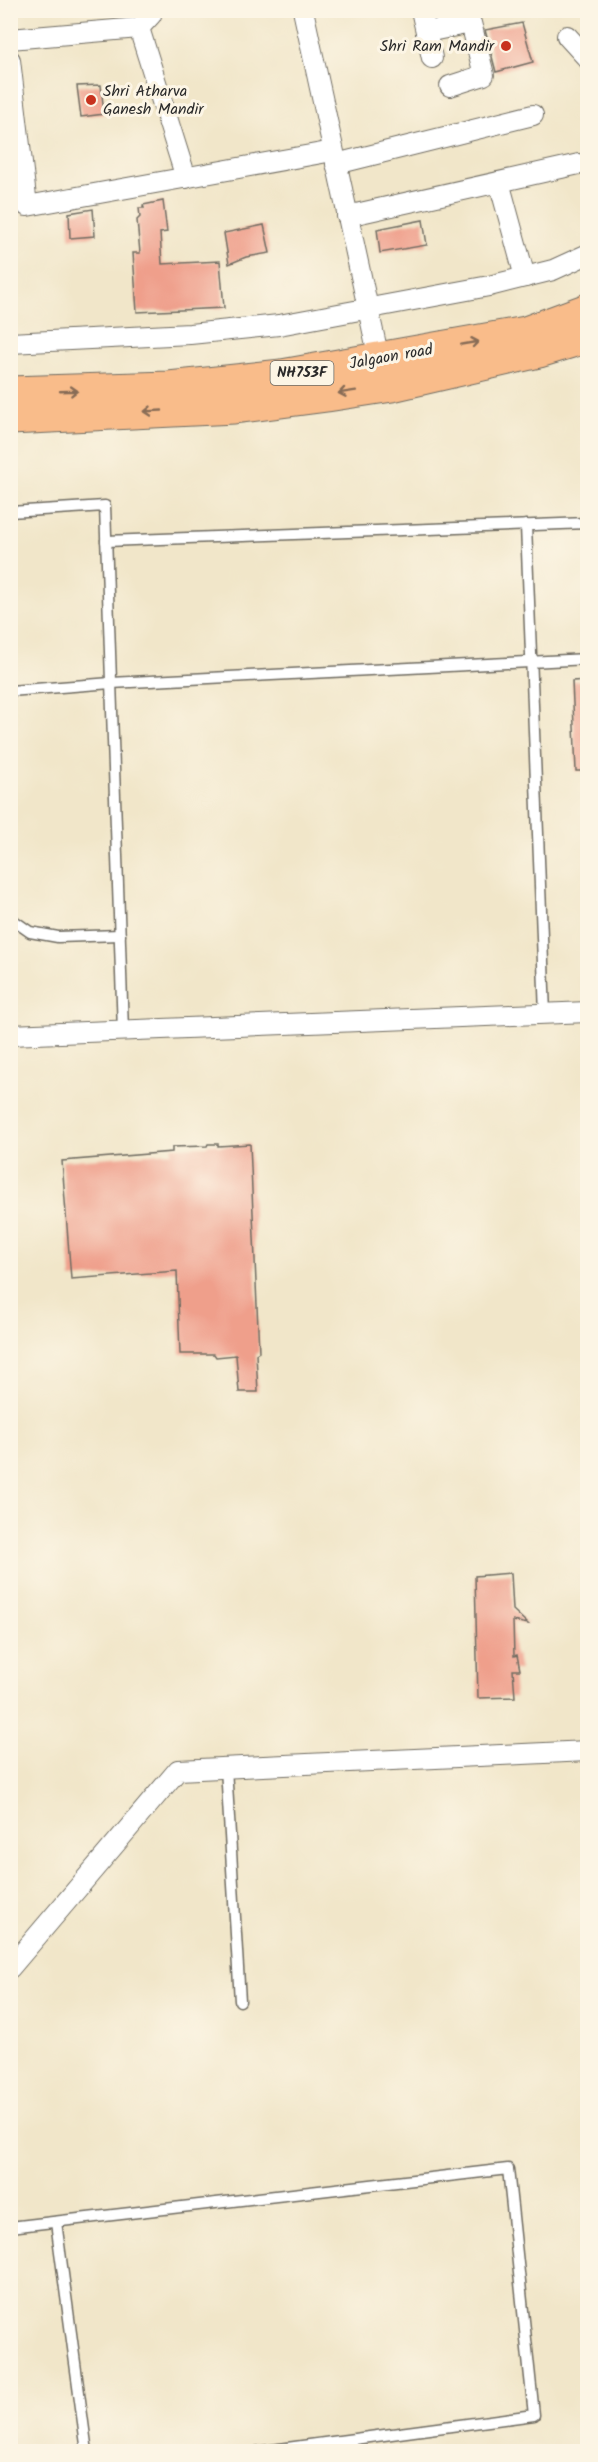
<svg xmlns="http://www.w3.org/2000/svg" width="598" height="2462" font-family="Kalam,sans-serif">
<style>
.building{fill:#ef9f8b}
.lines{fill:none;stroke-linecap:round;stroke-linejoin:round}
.service-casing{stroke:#706c62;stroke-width:13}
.minor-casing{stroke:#706c62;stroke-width:22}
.trunk-casing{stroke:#706c62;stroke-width:35}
.service{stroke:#fff;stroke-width:10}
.minor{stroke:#fff;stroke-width:20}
.trunk{stroke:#f9bc8a;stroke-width:33}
.oneway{stroke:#886c56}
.poi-dot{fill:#c8321e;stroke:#fcf5e5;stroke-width:2}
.labels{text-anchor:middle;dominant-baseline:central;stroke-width:6;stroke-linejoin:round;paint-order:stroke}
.shield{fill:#fcf5e5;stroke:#6a6863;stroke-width:1.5}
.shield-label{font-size:15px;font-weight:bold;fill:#2b2b2b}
.poi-label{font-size:16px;fill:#2b2b2b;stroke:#fcf5e5;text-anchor:end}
.street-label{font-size:16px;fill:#2b2b2b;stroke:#fcf5e5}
</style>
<rect width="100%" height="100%" fill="#fcf5e5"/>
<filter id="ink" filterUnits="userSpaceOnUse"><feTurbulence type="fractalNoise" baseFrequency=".0167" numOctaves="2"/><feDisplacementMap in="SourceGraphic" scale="12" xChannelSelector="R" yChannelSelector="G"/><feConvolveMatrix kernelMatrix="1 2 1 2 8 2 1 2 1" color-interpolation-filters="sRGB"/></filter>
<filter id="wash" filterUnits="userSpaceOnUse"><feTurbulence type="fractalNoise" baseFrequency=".008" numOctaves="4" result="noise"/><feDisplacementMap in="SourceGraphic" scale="24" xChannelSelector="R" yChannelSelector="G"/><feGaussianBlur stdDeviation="1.35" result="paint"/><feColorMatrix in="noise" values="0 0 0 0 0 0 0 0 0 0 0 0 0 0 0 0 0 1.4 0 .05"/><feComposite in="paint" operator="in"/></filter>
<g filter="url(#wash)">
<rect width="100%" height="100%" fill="#f1e6c9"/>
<g id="blocks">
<g class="building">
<path d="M522,23L533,62L496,72L485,30Z"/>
<path d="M101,85L104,114L81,117L77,86Z"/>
<path d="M163,201L167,232L160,233L162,264L220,261L224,308L137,312L133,253H140L137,220L140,217L139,208H144L143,205Z"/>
<path d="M93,209L95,236L70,238L69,213Z"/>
<path d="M423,220L427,245L380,253L377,229Z"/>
<path d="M264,225L270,253L246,257L229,264L224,233Z"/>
<path d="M588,680V771H576L572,681Z"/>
<path d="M208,1144H218V1146L250,1144L259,1352L256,1354L258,1392H239L236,1355L216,1357L214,1354H180L177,1271L71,1279L62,1161L172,1152V1147L207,1146Z"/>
<path d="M511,1573L513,1610L528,1624L513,1621L514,1656L517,1655L520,1670H513L515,1697L478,1698L475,1576Z"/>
</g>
</g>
</g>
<g filter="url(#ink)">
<use href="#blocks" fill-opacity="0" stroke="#706c62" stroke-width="1.5"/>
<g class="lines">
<g class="service-casing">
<g id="service">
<path d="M10,512L105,506L123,1031"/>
<path d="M526,525L545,1014"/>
<path d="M106,541L588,523"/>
<path d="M10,691L111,683L588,659"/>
<path d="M10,918L30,932L58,937L120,935"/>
<path d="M226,1768L240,2001"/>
<path d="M56,2222L87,2452"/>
<path d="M10,2227L508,2169L534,2415L257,2452"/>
</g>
</g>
<g class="minor-casing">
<g id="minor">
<path d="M303,10L381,368"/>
<path d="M421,10L432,58"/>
<path d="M139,28L151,15L150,10"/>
<path d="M426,32L471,23L484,75L450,86"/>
<path d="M567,36L588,59"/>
<path d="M10,39L139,28L186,178"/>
<path d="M10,60L27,206L333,151"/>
<path d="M336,164L533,115"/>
<path d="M499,182L525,277"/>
<path d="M347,216L579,164"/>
<path d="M10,343L190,334L279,325L489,286L553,270L588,254"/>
<path d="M10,1035L588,1012"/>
<path d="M10,1968L178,1770L588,1751"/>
</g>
</g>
<g class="trunk-casing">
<g id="trunk">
<path d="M10,393L169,388L282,376L526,333L588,310"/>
<path d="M10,418L234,407L327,395L392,385L539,351L588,336"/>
</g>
</g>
<use href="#service" class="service"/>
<use href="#minor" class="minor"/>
<use href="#trunk" class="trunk"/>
</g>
<defs><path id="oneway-shaft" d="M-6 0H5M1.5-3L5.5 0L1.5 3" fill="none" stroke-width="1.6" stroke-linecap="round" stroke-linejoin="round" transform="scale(1.5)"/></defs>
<g class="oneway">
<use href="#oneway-shaft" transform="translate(470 343) rotate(-10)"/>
<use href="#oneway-shaft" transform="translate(69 391) rotate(-2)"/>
<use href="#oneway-shaft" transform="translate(347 392) rotate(171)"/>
<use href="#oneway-shaft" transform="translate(153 411) rotate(177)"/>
</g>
</g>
<g class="poi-dot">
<circle cx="506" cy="46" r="6"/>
<circle cx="91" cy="100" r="6"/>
</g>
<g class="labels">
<rect class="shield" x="270.5" y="361" width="63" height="24" rx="4.5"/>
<g class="shield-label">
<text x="302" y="373">NH753F</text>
</g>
<g class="poi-label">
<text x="494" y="46">Shri Ram Mandir</text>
<text x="103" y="91" text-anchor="start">Shri Atharva<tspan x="103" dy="18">Ganesh Mandir</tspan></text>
</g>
<g class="street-label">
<text transform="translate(391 357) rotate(-10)">Jalgaon road</text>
</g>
</g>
<rect width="598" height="2462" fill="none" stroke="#fcf5e5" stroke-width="36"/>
</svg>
